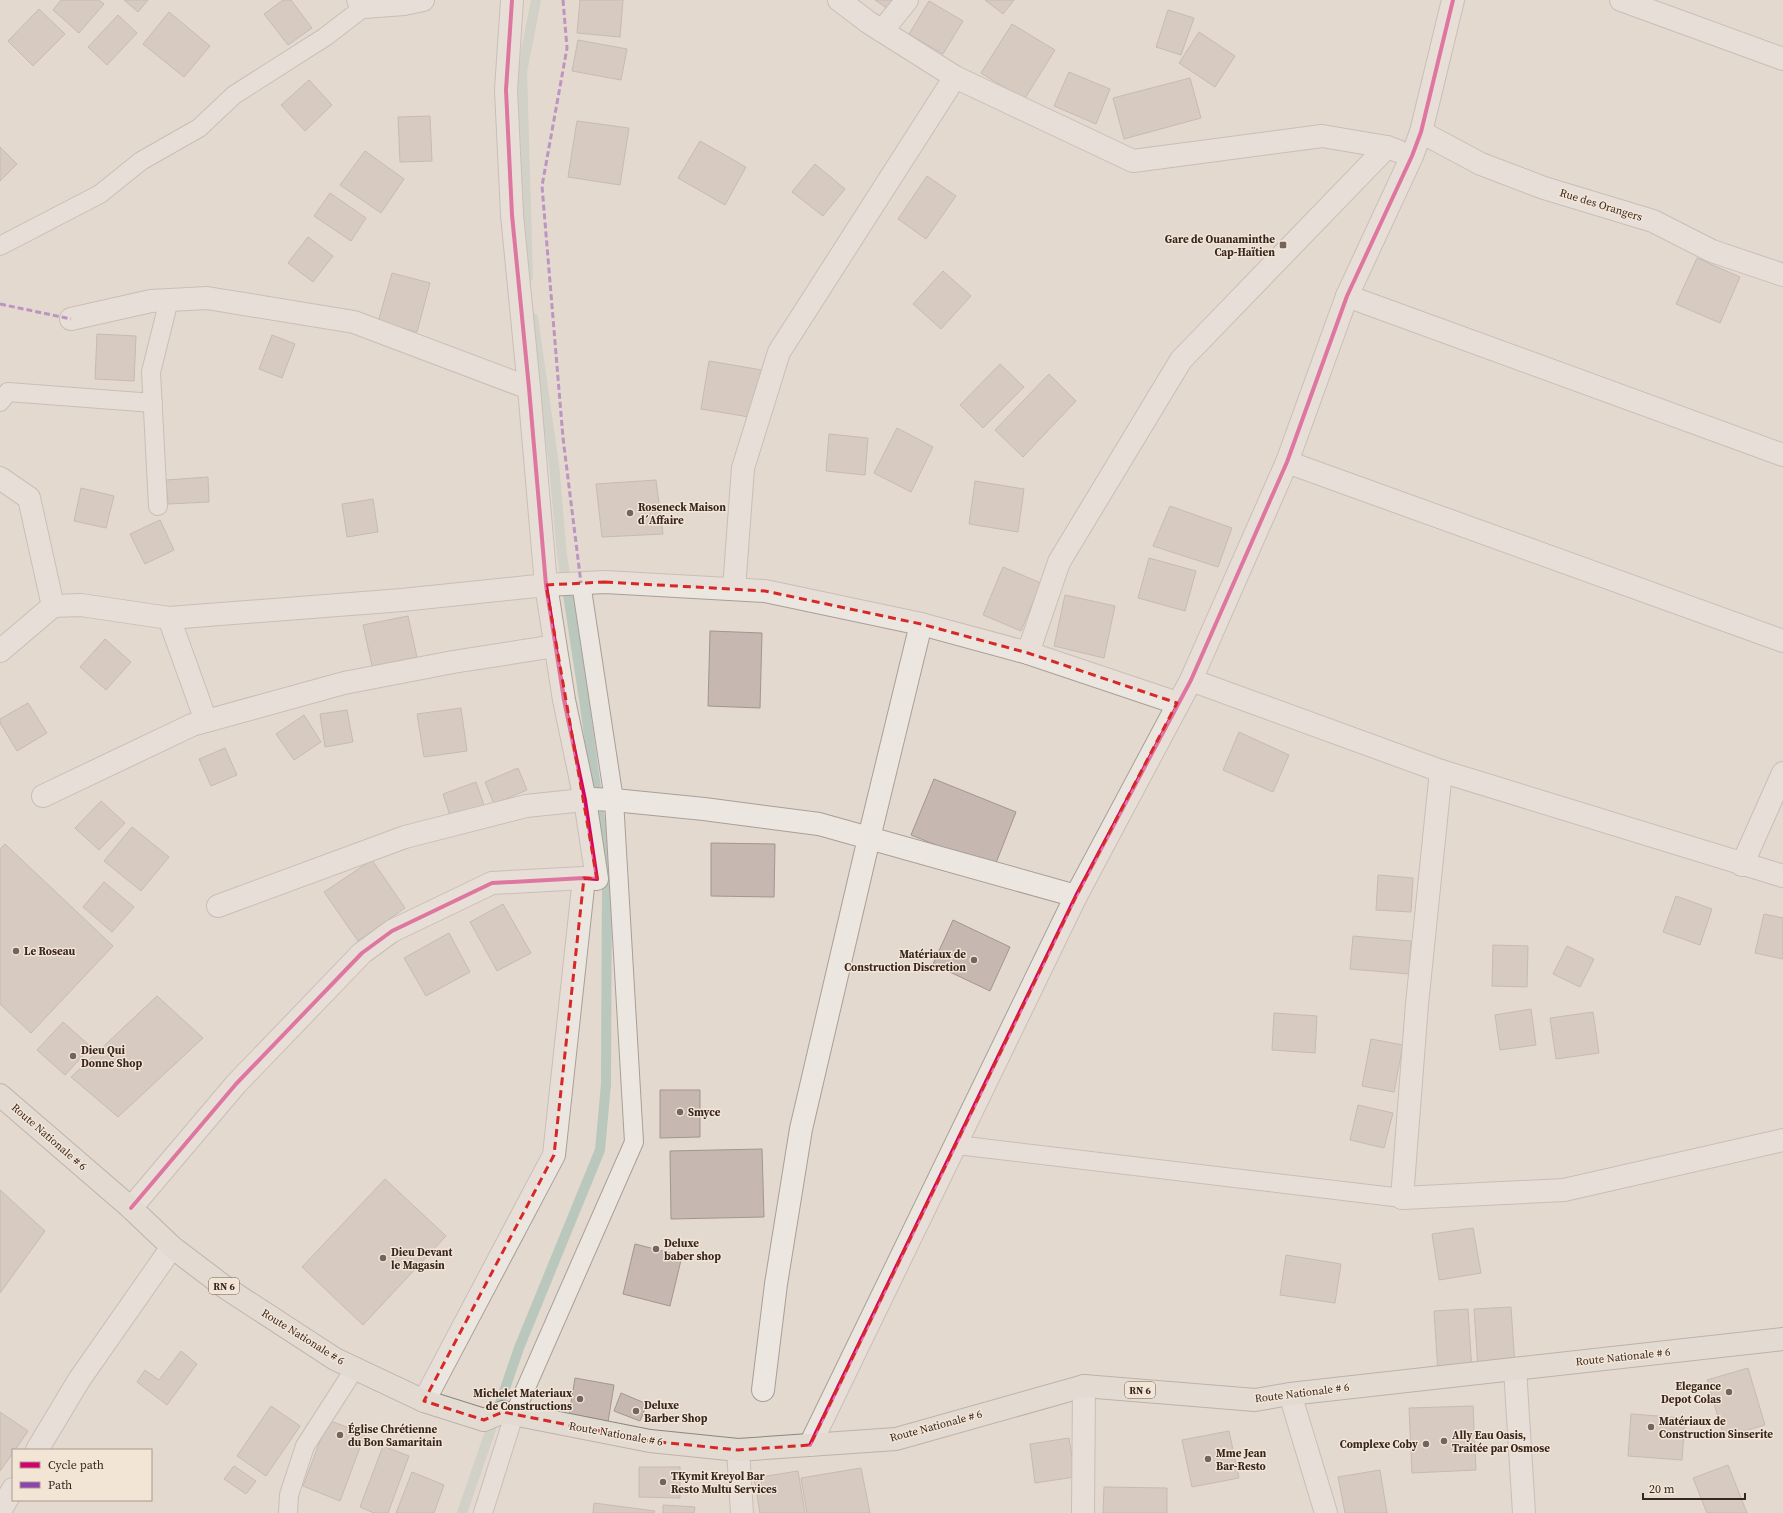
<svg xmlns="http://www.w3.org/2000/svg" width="1783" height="1513" font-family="'Source Serif 4',serif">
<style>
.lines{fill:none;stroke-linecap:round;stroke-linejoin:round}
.stream{stroke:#bac7bc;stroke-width:10}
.building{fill:#c6b8b0;stroke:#a3958f}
.service-casing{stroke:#a89f98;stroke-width:20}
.minor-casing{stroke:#a89f98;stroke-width:24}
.tertiary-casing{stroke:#a89f98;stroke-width:24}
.primary-casing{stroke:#8e857f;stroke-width:24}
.service{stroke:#ece6e0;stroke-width:18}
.minor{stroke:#ece6e0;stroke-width:22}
.tertiary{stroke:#ece6e0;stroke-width:22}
.primary{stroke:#e2dbd2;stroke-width:22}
.quiet{stroke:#8e44ad;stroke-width:3;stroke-dasharray:6 3;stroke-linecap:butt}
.cycleway-casing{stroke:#f3e5d6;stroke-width:6}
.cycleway{stroke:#d6006c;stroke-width:4}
.marked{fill:none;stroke:#d62828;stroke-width:3;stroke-dasharray:8 5;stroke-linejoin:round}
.poi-dot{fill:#73655d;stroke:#f3e5d6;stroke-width:1.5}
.labels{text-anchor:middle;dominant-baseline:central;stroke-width:3;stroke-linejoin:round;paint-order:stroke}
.shield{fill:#f3e5d6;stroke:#6f6057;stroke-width:1}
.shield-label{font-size:10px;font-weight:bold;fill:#372720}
.street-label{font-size:11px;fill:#372720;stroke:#f3e5d6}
.poi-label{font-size:11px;font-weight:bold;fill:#372720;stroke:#f3e5d6;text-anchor:start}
</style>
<rect width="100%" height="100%" fill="#e3d9cf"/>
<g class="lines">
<g class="stream">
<path d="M528,277L522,72L536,0"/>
<path d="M462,1513L519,1348L600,1150L606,1084L607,871L585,706L562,555L554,465L533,318"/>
</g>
</g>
<g class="building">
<path d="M61,0H99L104,4L79,33L53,10Z"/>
<path d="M124,0H148L138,12Z"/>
<path d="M283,0H291L312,28L288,45L264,14Z"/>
<path d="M580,0H623L620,37L577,33Z"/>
<path d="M875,0H894L888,9Z"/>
<path d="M985,0H1014L1003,14Z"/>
<path d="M929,1L963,21L943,54L909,34Z"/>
<path d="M39,9L65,34L33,66L8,41Z"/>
<path d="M1168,10L1194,18L1181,55L1156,47Z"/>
<path d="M169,12L210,46L184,77L143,44Z"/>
<path d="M118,15L137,33L107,65L88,47Z"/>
<path d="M1012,24L1055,50L1024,100L981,73Z"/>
<path d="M1199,32L1235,56L1215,87L1179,63Z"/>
<path d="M578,40L627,49L621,80L572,71Z"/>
<path d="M1069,72L1110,89L1096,124L1054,106Z"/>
<path d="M1190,78L1201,118L1124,139L1113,98Z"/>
<path d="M309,80L332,105L305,131L281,105Z"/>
<path d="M430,116L432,161L400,162L398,117Z"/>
<path d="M577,121L629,128L620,185L568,177Z"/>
<path d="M700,141L746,167L725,205L678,178Z"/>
<path d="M0,147L17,164L0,181Z"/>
<path d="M365,151L404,179L381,213L340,185Z"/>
<path d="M815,164L845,189L823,216L792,192Z"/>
<path d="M927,176L956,196L926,239L898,219Z"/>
<path d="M330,193L366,218L351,241L314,216Z"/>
<path d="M308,237L333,256L313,282L288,263Z"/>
<path d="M1697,258L1740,277L1720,323L1676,304Z"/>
<path d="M943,271L971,296L941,329L913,304Z"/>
<path d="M392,273L430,283L417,332L378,322Z"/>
<path d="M97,334L136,336L134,381L95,379Z"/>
<path d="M272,335L295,344L282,378L259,369Z"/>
<path d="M709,361L762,370L755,418L701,409Z"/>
<path d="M1000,364L1024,387L983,428L960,405Z"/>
<path d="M1049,374L1076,401L1023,457L995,430Z"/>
<path d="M897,428L933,447L911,492L874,473Z"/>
<path d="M829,434L868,438L865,475L826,471Z"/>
<path d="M208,477L209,502L168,504L166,480Z"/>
<path d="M656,480L663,534L602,537L596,484Z"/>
<path d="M975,481L1024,489L1018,532L969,524Z"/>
<path d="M81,488L114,496L106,528L74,521Z"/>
<path d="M373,499L378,532L347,537L342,504Z"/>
<path d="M1170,506L1232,528L1218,567L1153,546Z"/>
<path d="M160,520L174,550L145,564L130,534Z"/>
<path d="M1149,558L1196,571L1185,611L1138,598Z"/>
<path d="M1003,567L1041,583L1021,631L983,615Z"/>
<path d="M1065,595L1115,606L1104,658L1054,646Z"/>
<path d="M408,616L417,657L372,666L363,625Z"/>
<path d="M710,631L762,633L760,708L708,706Z"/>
<path d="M105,639L131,662L106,690L80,667Z"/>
<path d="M28,703L47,733L17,751L0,723V719Z"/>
<path d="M461,708L467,751L424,757L417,714Z"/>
<path d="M347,710L353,742L325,747L320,714Z"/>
<path d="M304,715L321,742L294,760L276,734Z"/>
<path d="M1239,732L1289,755L1273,792L1223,770Z"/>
<path d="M225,748L237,775L211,786L199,759Z"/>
<path d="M518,768L527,790L494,804L485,782Z"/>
<path d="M934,779L1016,812L994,868L911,835Z"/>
<path d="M476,782L486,811L452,822L443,794Z"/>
<path d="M101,801L125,823L99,850L75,828Z"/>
<path d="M132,827L169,857L141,891L104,861Z"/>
<path d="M711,843L775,844L774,897L711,896Z"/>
<path d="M5,844L113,946L31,1033L0,1004V849Z"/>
<path d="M372,860L405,908L358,941L324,892Z"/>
<path d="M1378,875L1413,878L1411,912L1376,910Z"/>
<path d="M104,882L134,907L112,932L83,907Z"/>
<path d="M1676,896L1712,909L1700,945L1663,932Z"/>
<path d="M503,904L531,953L497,971L470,922Z"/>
<path d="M1764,914L1783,918V959L1755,953Z"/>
<path d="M953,920L1010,947L990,991L933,964Z"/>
<path d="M449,933L470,972L426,996L404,958Z"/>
<path d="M1353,936L1411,941L1409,974L1350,969Z"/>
<path d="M1493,945L1528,946L1527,987L1492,986Z"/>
<path d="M1567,946L1594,959L1580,987L1553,974Z"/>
<path d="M157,996L203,1038L118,1117L71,1077Z"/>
<path d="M1531,1009L1536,1045L1500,1050L1495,1015Z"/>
<path d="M1593,1012L1599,1053L1556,1059L1550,1018Z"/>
<path d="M1274,1013L1317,1016L1315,1053L1272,1050Z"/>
<path d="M63,1022L91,1047L65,1075L37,1050Z"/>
<path d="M1371,1039L1403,1045L1394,1092L1362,1086Z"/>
<path d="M660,1090H700V1137L660,1138Z"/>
<path d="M1358,1105L1393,1113L1384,1148L1350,1140Z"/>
<path d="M762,1149L764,1217L671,1219L670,1151Z"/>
<path d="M385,1179L446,1236L363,1325L302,1267Z"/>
<path d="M0,1190L45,1231L0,1293Z"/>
<path d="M1473,1228L1481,1273L1439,1280L1432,1234Z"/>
<path d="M635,1244L682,1256L670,1306L623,1294Z"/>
<path d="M1286,1255L1341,1264L1335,1303L1280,1295Z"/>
<path d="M1511,1307L1515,1366L1478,1368L1474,1309Z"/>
<path d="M1468,1309L1472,1371L1438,1373L1434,1311Z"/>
<path d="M181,1351L197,1364L167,1405L137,1382L145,1370L159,1380Z"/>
<path d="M1748,1368L1765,1425L1724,1437L1707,1380Z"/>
<path d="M575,1378L614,1385L608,1422L569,1415Z"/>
<path d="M621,1393L647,1404L640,1421L614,1411Z"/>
<path d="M271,1406L300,1426L266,1476L237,1456Z"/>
<path d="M1473,1406L1476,1470L1412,1473L1409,1408Z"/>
<path d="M0,1412L28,1431L15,1450H13V1453L0,1471Z"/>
<path d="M1631,1414L1685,1418L1682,1460L1628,1456Z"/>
<path d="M328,1420L365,1434L340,1501L303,1486Z"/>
<path d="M1229,1431L1239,1478L1192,1487L1182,1440Z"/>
<path d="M1069,1438L1075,1477L1035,1483L1030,1444Z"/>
<path d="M383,1446L409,1456L388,1513H374L360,1507Z"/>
<path d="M1728,1465L1747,1513H1707L1693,1478Z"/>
<path d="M234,1466L256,1481L246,1494L224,1479Z"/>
<path d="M639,1467H680V1498L639,1497Z"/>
<path d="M861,1468L870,1513H807L801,1478Z"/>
<path d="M1380,1470L1387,1513H1345L1338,1477Z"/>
<path d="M798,1471L805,1513H760L754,1478Z"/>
<path d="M412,1472L444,1485L434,1513H396Z"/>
<path d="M1104,1487L1167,1488V1513H1103Z"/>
<path d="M594,1503L655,1511L654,1513H593Z"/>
<path d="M663,1505L695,1507L694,1513H663Z"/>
</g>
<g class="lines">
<g class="service-casing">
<g id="service">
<path d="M0,246L100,194L141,161L199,128L234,95L325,37L364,7"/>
<path d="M0,402L8,392L153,403"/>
<path d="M158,506L151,372L169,300"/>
<path d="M957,1145L1402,1198"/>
<path d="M288,1513L289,1495L305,1446L355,1368"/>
<path d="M483,1513L514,1415L634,1142L614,800L581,583"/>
</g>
</g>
<g class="minor-casing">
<g id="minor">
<path d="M358,0L364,7L404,4L423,0"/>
<path d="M839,0L868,22L955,77L1133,161L1322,136L1387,147L1398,151"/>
<path d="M1621,0L1783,59"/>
<path d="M882,31L907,0"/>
<path d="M1421,132L1481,164L1544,188L1653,221L1712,251L1783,275"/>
<path d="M1347,296L1783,455"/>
<path d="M71,319L151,301L207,298L354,322L529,388"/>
<path d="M1287,462L1783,641"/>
<path d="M0,478L29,498L53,606L81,605L169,618L206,721"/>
<path d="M734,589L743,468L779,352L955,77"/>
<path d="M169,618L402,600L546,585L605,582L765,591L921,624L1028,653L1177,703"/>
<path d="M0,651L53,606"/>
<path d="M1028,653L1059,562L1181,360L1387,147"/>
<path d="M1191,680L1441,771L1783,876"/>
<path d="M1441,771L1417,1004L1402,1198L1564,1190L1783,1140"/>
<path d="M43,796L192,725L344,683L453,662L555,646"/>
<path d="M1742,865L1783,773"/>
<path d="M218,906L405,837L526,806L593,799L614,800L704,809L819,824L1076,896"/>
<path d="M131,1208L236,1084L362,953L392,931L492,883L584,878L597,879L585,800L564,700L546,585L529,388L512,215L506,90L512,0"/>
<path d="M1515,1369L1524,1513"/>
<path d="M763,1390L776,1284L801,1129L869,838L921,624"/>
<path d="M1290,1394L1326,1513"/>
<path d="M424,1401L554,1155L584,878"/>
<path d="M37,1450L79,1380L172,1247"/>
<path d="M0,1511L13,1489"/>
<path d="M1083,1513L1084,1386"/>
</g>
</g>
<g class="tertiary-casing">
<g id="tertiary">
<path d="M810,1445L1076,896L1191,680L1287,462L1347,296L1412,156L1421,132L1453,0"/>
<path d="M738,1450L742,1513"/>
</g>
</g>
<g class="primary-casing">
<path id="primary" d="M0,1095L131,1208L172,1247L226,1288L335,1359L424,1401L484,1420L503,1412L650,1441L738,1450L896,1439L1084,1386L1255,1400L1290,1394L1783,1339"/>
</g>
<use href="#service" class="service"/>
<use href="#minor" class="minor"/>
<use href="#tertiary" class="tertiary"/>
<use href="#primary" class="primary"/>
<g class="quiet">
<path d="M563,0L567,48L542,186L563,438L581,583"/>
<path d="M0,304L71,319"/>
</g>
<g class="cycleway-casing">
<g id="cycleway">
<path d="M131,1208L236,1084L362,953L392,931L492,883L584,878L597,879L585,800L564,700L546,585L529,388L512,215L506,90L512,0"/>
<path d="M810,1445L1076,896L1191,680L1287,462L1347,296L1412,156L1421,132L1453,0"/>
</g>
</g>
<use href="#cycleway" class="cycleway"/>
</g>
<path d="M0 0H1783V1513H0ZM605,582L765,591L921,624L1028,653L1177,703L1076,896L810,1445L738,1450L650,1441L503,1412L484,1420L424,1401L554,1155L584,878L597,879L546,585Z" fill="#e3d9cf" fill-opacity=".55" fill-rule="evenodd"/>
<path class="marked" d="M605,582L765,591L921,624L1028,653L1177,703L1076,896L810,1445L738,1450L650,1441L503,1412L484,1420L424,1401L554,1155L584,878L597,879L546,585Z"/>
<g class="poi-dot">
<rect x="1279" y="241" width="8" height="8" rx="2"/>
<circle cx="630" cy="513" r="4"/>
<circle cx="16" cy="951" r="4"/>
<circle cx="974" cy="960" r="4"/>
<circle cx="73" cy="1056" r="4"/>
<circle cx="680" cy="1112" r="4"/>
<circle cx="656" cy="1249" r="4"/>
<circle cx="383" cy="1258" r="4"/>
<circle cx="1729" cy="1392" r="4"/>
<circle cx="580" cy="1399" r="4"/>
<circle cx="636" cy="1411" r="4"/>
<circle cx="1651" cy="1427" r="4"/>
<circle cx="340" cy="1435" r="4"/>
<circle cx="1444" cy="1441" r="4"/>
<circle cx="1426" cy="1444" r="4"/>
<circle cx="1208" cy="1459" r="4"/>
<circle cx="663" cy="1482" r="4"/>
</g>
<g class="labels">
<g class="shield">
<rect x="209" y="1278" width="30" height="16" rx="3"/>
<rect x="1125" y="1382" width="30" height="16" rx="3"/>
</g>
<g class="shield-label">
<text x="224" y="1286">RN 6</text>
<text x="1140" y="1390">RN 6</text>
</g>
<g class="street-label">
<text transform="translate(1601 205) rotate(17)">Rue des Orangers</text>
<text transform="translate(49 1137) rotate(41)">Route Nationale # 6</text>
<text transform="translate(303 1337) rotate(32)">Route Nationale # 6</text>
<text transform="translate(1623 1357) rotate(-6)">Route Nationale # 6</text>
<text transform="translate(1302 1393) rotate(-7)">Route Nationale # 6</text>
<text transform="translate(936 1426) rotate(-15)">Route Nationale # 6</text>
<text transform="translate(616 1434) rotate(10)">Route Nationale # 6</text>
</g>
<g class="poi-label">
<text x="1275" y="239" text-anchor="end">Gare de Ouanaminthe<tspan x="1275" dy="13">Cap-Haïtien</tspan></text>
<text x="638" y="507">Roseneck Maison<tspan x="638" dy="13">d´Affaire</tspan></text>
<text x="24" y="951">Le Roseau</text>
<text x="966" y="954" text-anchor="end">Matériaux de<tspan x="966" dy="13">Construction Discretion</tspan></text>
<text x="81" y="1050">Dieu Qui<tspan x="81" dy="13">Donne Shop</tspan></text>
<text x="688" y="1112">Smyce</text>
<text x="664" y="1243">Deluxe<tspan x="664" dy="13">baber shop</tspan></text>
<text x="391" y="1252">Dieu Devant<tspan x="391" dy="13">le Magasin</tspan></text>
<text x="1721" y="1386" text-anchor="end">Elegance<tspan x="1721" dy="13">Depot Colas</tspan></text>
<text x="572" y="1393" text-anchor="end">Michelet Materiaux<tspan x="572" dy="13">de Constructions</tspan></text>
<text x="644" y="1405">Deluxe<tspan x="644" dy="13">Barber Shop</tspan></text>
<text x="1659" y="1421">Matériaux de<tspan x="1659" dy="13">Construction Sinserite</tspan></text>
<text x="348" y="1429">Église Chrétienne<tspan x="348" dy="13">du Bon Samaritain</tspan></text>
<text x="1452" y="1435">Ally Eau Oasis,<tspan x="1452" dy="13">Traitée par Osmose</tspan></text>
<text x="1418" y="1444" text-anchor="end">Complexe Coby</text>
<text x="1216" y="1453">Mme Jean<tspan x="1216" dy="13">Bar-Resto</tspan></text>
<text x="671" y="1476">TKymit Kreyol Bar<tspan x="671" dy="13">Resto Multu Services</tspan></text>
</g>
</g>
<rect x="12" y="1449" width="140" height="52" fill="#f3e5d6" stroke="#a8998d"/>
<rect x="20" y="1462" width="20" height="6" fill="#d6006c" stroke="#a8998d"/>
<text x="48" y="1469" font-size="12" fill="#372720">Cycle path</text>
<rect x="20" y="1482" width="20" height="6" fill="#8e44ad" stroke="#a8998d"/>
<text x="48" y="1489" font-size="12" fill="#372720">Path</text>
<path d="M1643 1493v6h102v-6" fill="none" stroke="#372720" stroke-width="2"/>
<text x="1649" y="1493" font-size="12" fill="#372720" stroke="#f3e5d6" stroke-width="3" paint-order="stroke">20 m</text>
</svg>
